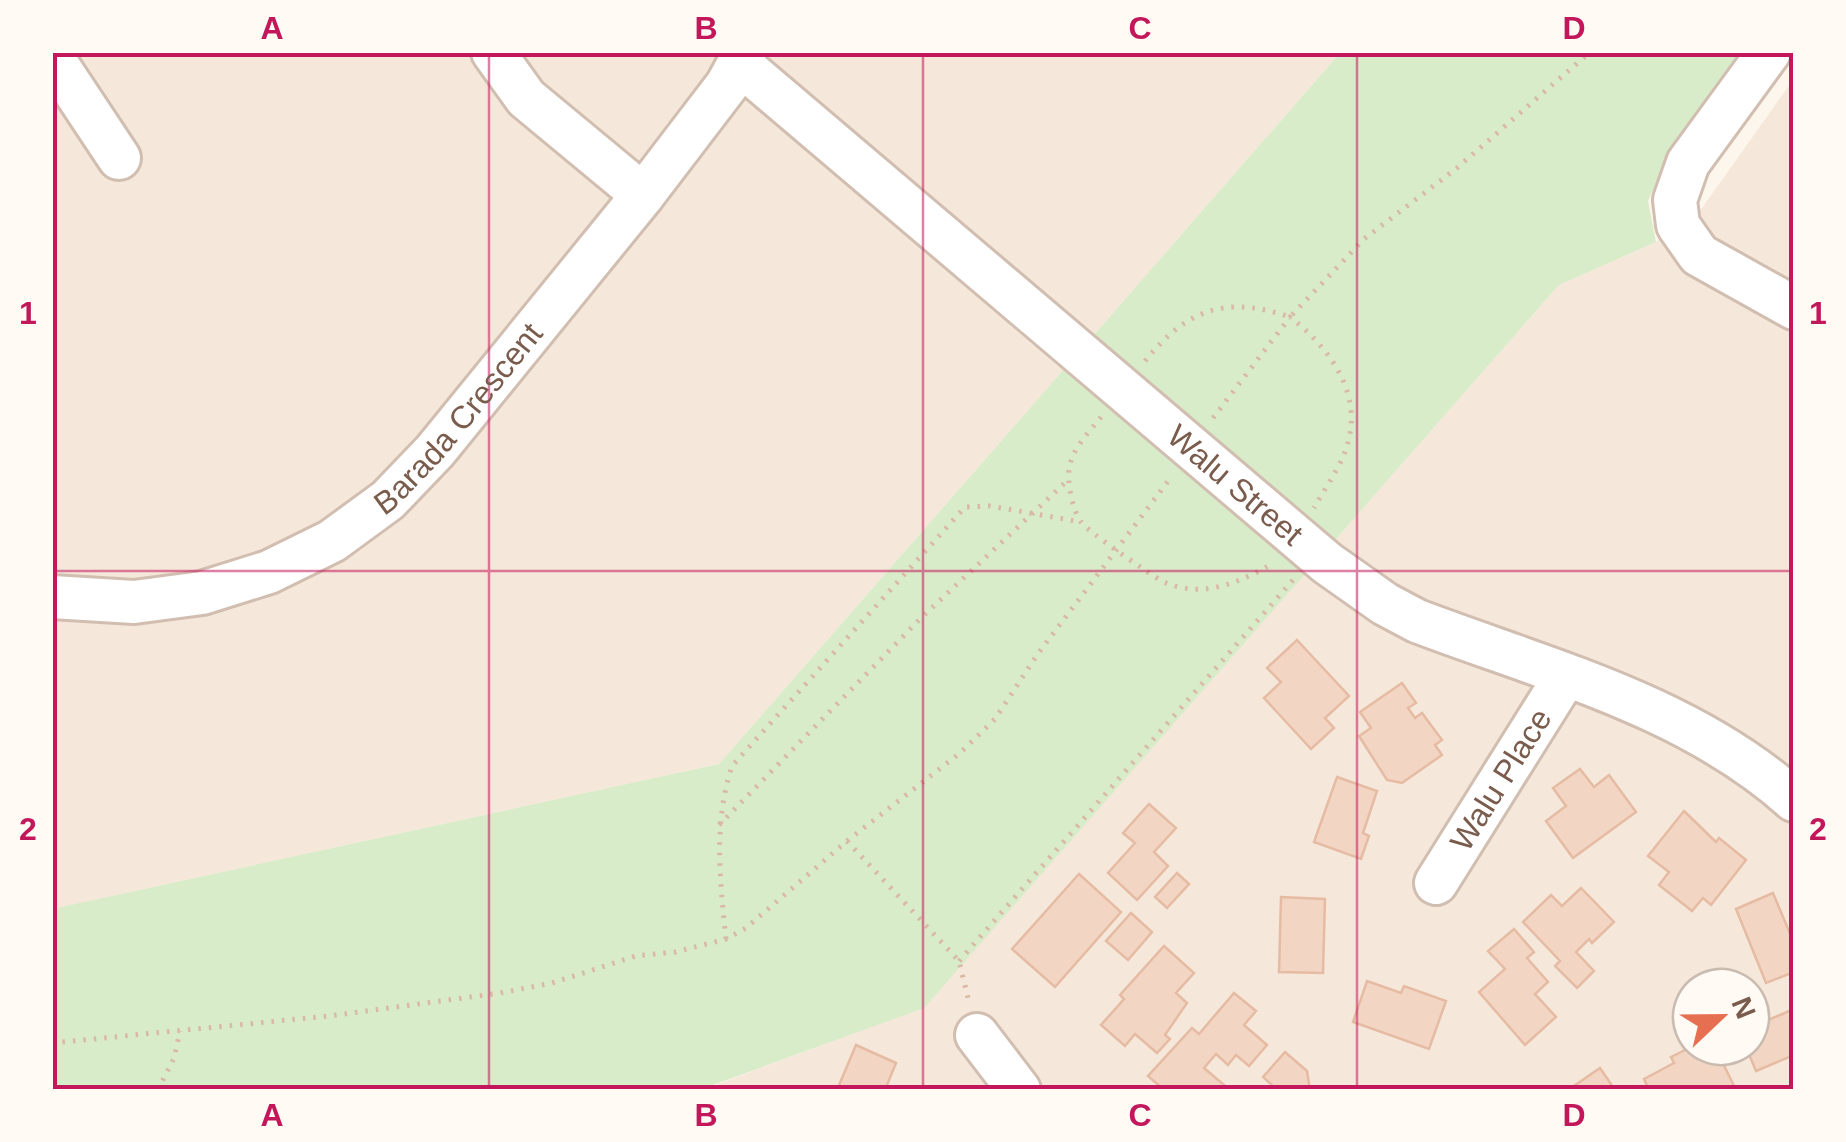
<svg xmlns="http://www.w3.org/2000/svg" width="1846" height="1142" font-family="Arial,sans-serif">
<style>
.residential{fill:#f5e8da;fill-rule:evenodd}
.green{fill:#d8ecc9}
.building{fill:#f3d5c3;stroke:#e6bba3;stroke-width:2.5}
.lines{fill:none;stroke-linecap:round;stroke-linejoin:round}
.minor-casing{stroke:#d1beb0;stroke-width:48}
.path{stroke:#d9b8a5;stroke-width:5;stroke-dasharray:2.5 8;stroke-linecap:butt}
.minor{stroke:#fff;stroke-width:42}
.grid{fill:none;stroke:#c2185b;stroke-width:2.5;stroke-opacity:0.55}
.labels{text-anchor:middle;dominant-baseline:central;stroke-width:10;stroke-linejoin:round;paint-order:stroke}
.street-label{font-size:32px;fill:#7a5c4d;stroke:#fffaf3}
.neatline{fill:none;stroke:#c2185b;stroke-width:4}
.grid-label{font-size:32px;text-anchor:middle;font-weight:bold;fill:#c2185b}
</style>
<rect width="100%" height="100%" fill="#fdf6ec"/>
<g class="residential">
<path d="M52,53H1340L719,764L53,909Z"/>
<path d="M1793,80V1089L702,1090L924,1007L1559,285L1656,242L1702,208ZM1691,987H1751V1047H1691Z"/>
</g>
<path class="green" d="M1340,53H1748L1663,168L1648,201L1656,242L1559,285L924,1008L702,1089H53L52,909L719,764Z"/>
<g class="building">
<path d="M1297,640L1349,696L1325,718L1334,728L1311,749L1264,698L1281,682L1267,668Z"/>
<path d="M1402,683L1416,703L1408,708L1415,718L1422,713L1442,740L1435,745L1442,755L1402,783L1387,780L1359,736L1371,728L1360,712Z"/>
<path d="M1580,769L1594,787L1609,775L1636,812L1573,858L1546,821L1566,806L1553,788Z"/>
<path d="M1337,777L1377,791L1363,833L1369,836L1361,859L1314,842Z"/>
<path d="M1149,804L1176,828L1154,852L1168,866L1137,900L1108,873L1135,843L1123,833Z"/>
<path d="M1684,811L1716,842L1719,838L1746,860L1711,905L1703,898L1692,911L1659,885L1669,872L1648,856Z"/>
<path d="M1177,873L1189,884L1167,908L1155,897Z"/>
<path d="M1079,874L1121,912L1055,987L1012,949Z"/>
<path d="M1581,888L1614,922L1592,943L1589,939L1576,952L1594,971L1577,988L1555,966L1560,961L1523,922L1551,895L1562,906Z"/>
<path d="M1773,893L1791,936L1794,935V972L1766,983L1736,909Z"/>
<path d="M1281,897L1325,899L1323,973L1279,972Z"/>
<path d="M1131,913L1152,932L1128,960L1106,941Z"/>
<path d="M1514,929L1534,952L1527,958L1548,982L1535,994L1556,1017L1525,1045L1479,992L1505,969L1488,951Z"/>
<path d="M1164,946L1194,973L1176,993L1187,1003L1165,1035L1170,1039L1157,1053L1135,1034L1125,1046L1101,1025L1124,999L1120,995Z"/>
<path d="M1367,981L1401,993L1404,986L1446,1001L1429,1049L1353,1022Z"/>
<path d="M1234,993L1256,1011L1244,1025L1267,1045L1249,1066L1236,1055L1228,1065L1216,1054L1204,1068L1230,1090H1164L1148,1076L1192,1028L1199,1034Z"/>
<path d="M1751,1001L1761,1023L1794,1009V1055L1756,1071L1746,1047H1751Z"/>
<path d="M1691,1036V1047H1715L1735,1088L1649,1090L1644,1079L1674,1063L1671,1057L1685,1050L1680,1041Z"/>
<path d="M856,1045L896,1063L885,1090H837Z"/>
<path d="M1285,1052L1307,1071L1310,1090H1271L1274,1087L1263,1077Z"/>
<path d="M1600,1068L1615,1090H1568Z"/>
</g>
<g class="lines">
<g class="minor-casing">
<g id="minor">
<path d="M493,52L526,98L643,195"/>
<path d="M1769,52L1688,163L1675,200L1678,225L1699,255L1794,308"/>
<path d="M52,57L119,158"/>
<path id="s1" d="M740,64L1327,563L1385,604L1417,621C1546,670 1689,706 1794,800"/>
<path id="s2" d="M52,597L134,602L202,593L269,572L332,541L388,500L435,451L643,195L727,85L745,52"/>
<path id="s3" d="M1436,883L1565,677"/>
<path d="M977,1035L1019,1090"/>
</g>
</g>
<g class="path">
<path d="M1145,361C1187,309 1226,295 1290,317L1364,239L1457,168L1590,52"/>
<path d="M1101,417C1089,432 1072,449 1069,469C1067,483 1073,511 1081,522C1087,531 1151,575 1162,581C1172,586 1182,588 1192,589C1220,591 1249,577 1272,564"/>
<path d="M1213,418L1290,317C1326,345 1361,389 1349,438C1344,463 1326,486 1314,508"/>
<path d="M719,825L921,618L1069,479"/>
<path d="M847,841L959,961L969,1002"/>
<path d="M726,939C720,880 713,824 732,766L965,507L990,506L1081,522"/>
<path d="M959,961L1293,580"/>
<path d="M52,1043L329,1016L500,993L552,983L636,956L676,952L726,939L746,928L847,841L960,753L995,719L1037,655L1172,476"/>
<path d="M158,1090L174,1058L180,1031"/>
</g>
<use href="#minor" class="minor"/>
</g>
<path class="grid" d="M489,52V1090M923,52V1090M1357,52V1090M52,571H1794"/>
<g class="labels">
<g class="street-label">
<text stroke="none"><textPath href="#s2" startOffset="468">Barada Crescent</textPath></text>
<text stroke="none"><textPath href="#s1" startOffset="650">Walu Street</textPath></text>
<text stroke="none"><textPath href="#s3" startOffset="122">Walu Place</textPath></text>
</g>
</g>
<rect width="1846" height="1142" fill="none" stroke="#fffaf3" stroke-width="110"/>
<g transform="translate(1721 1017) rotate(68)"><circle r="48" fill="#fffaf3" stroke="#cabbb1" stroke-width="2.5"/>
<path d="M0-8L18 38L0 25L-18 38Z" fill="#e76f51"/>
<text y="-15" font-size="28" font-weight="bold" text-anchor="middle" fill="#7a5c4d">N</text>
</g>
<rect x="55" y="55" width="1736" height="1032" class="neatline"/>
<g class="grid-label">
<text x="272" y="39">A</text>
<text x="706" y="39">B</text>
<text x="1140" y="39">C</text>
<text x="1574" y="39">D</text>
<text x="28" y="324">1</text>
<text x="1818" y="324">1</text>
<text x="28" y="840">2</text>
<text x="1818" y="840">2</text>
<text x="272" y="1126">A</text>
<text x="706" y="1126">B</text>
<text x="1140" y="1126">C</text>
<text x="1574" y="1126">D</text>
</g>
</svg>
